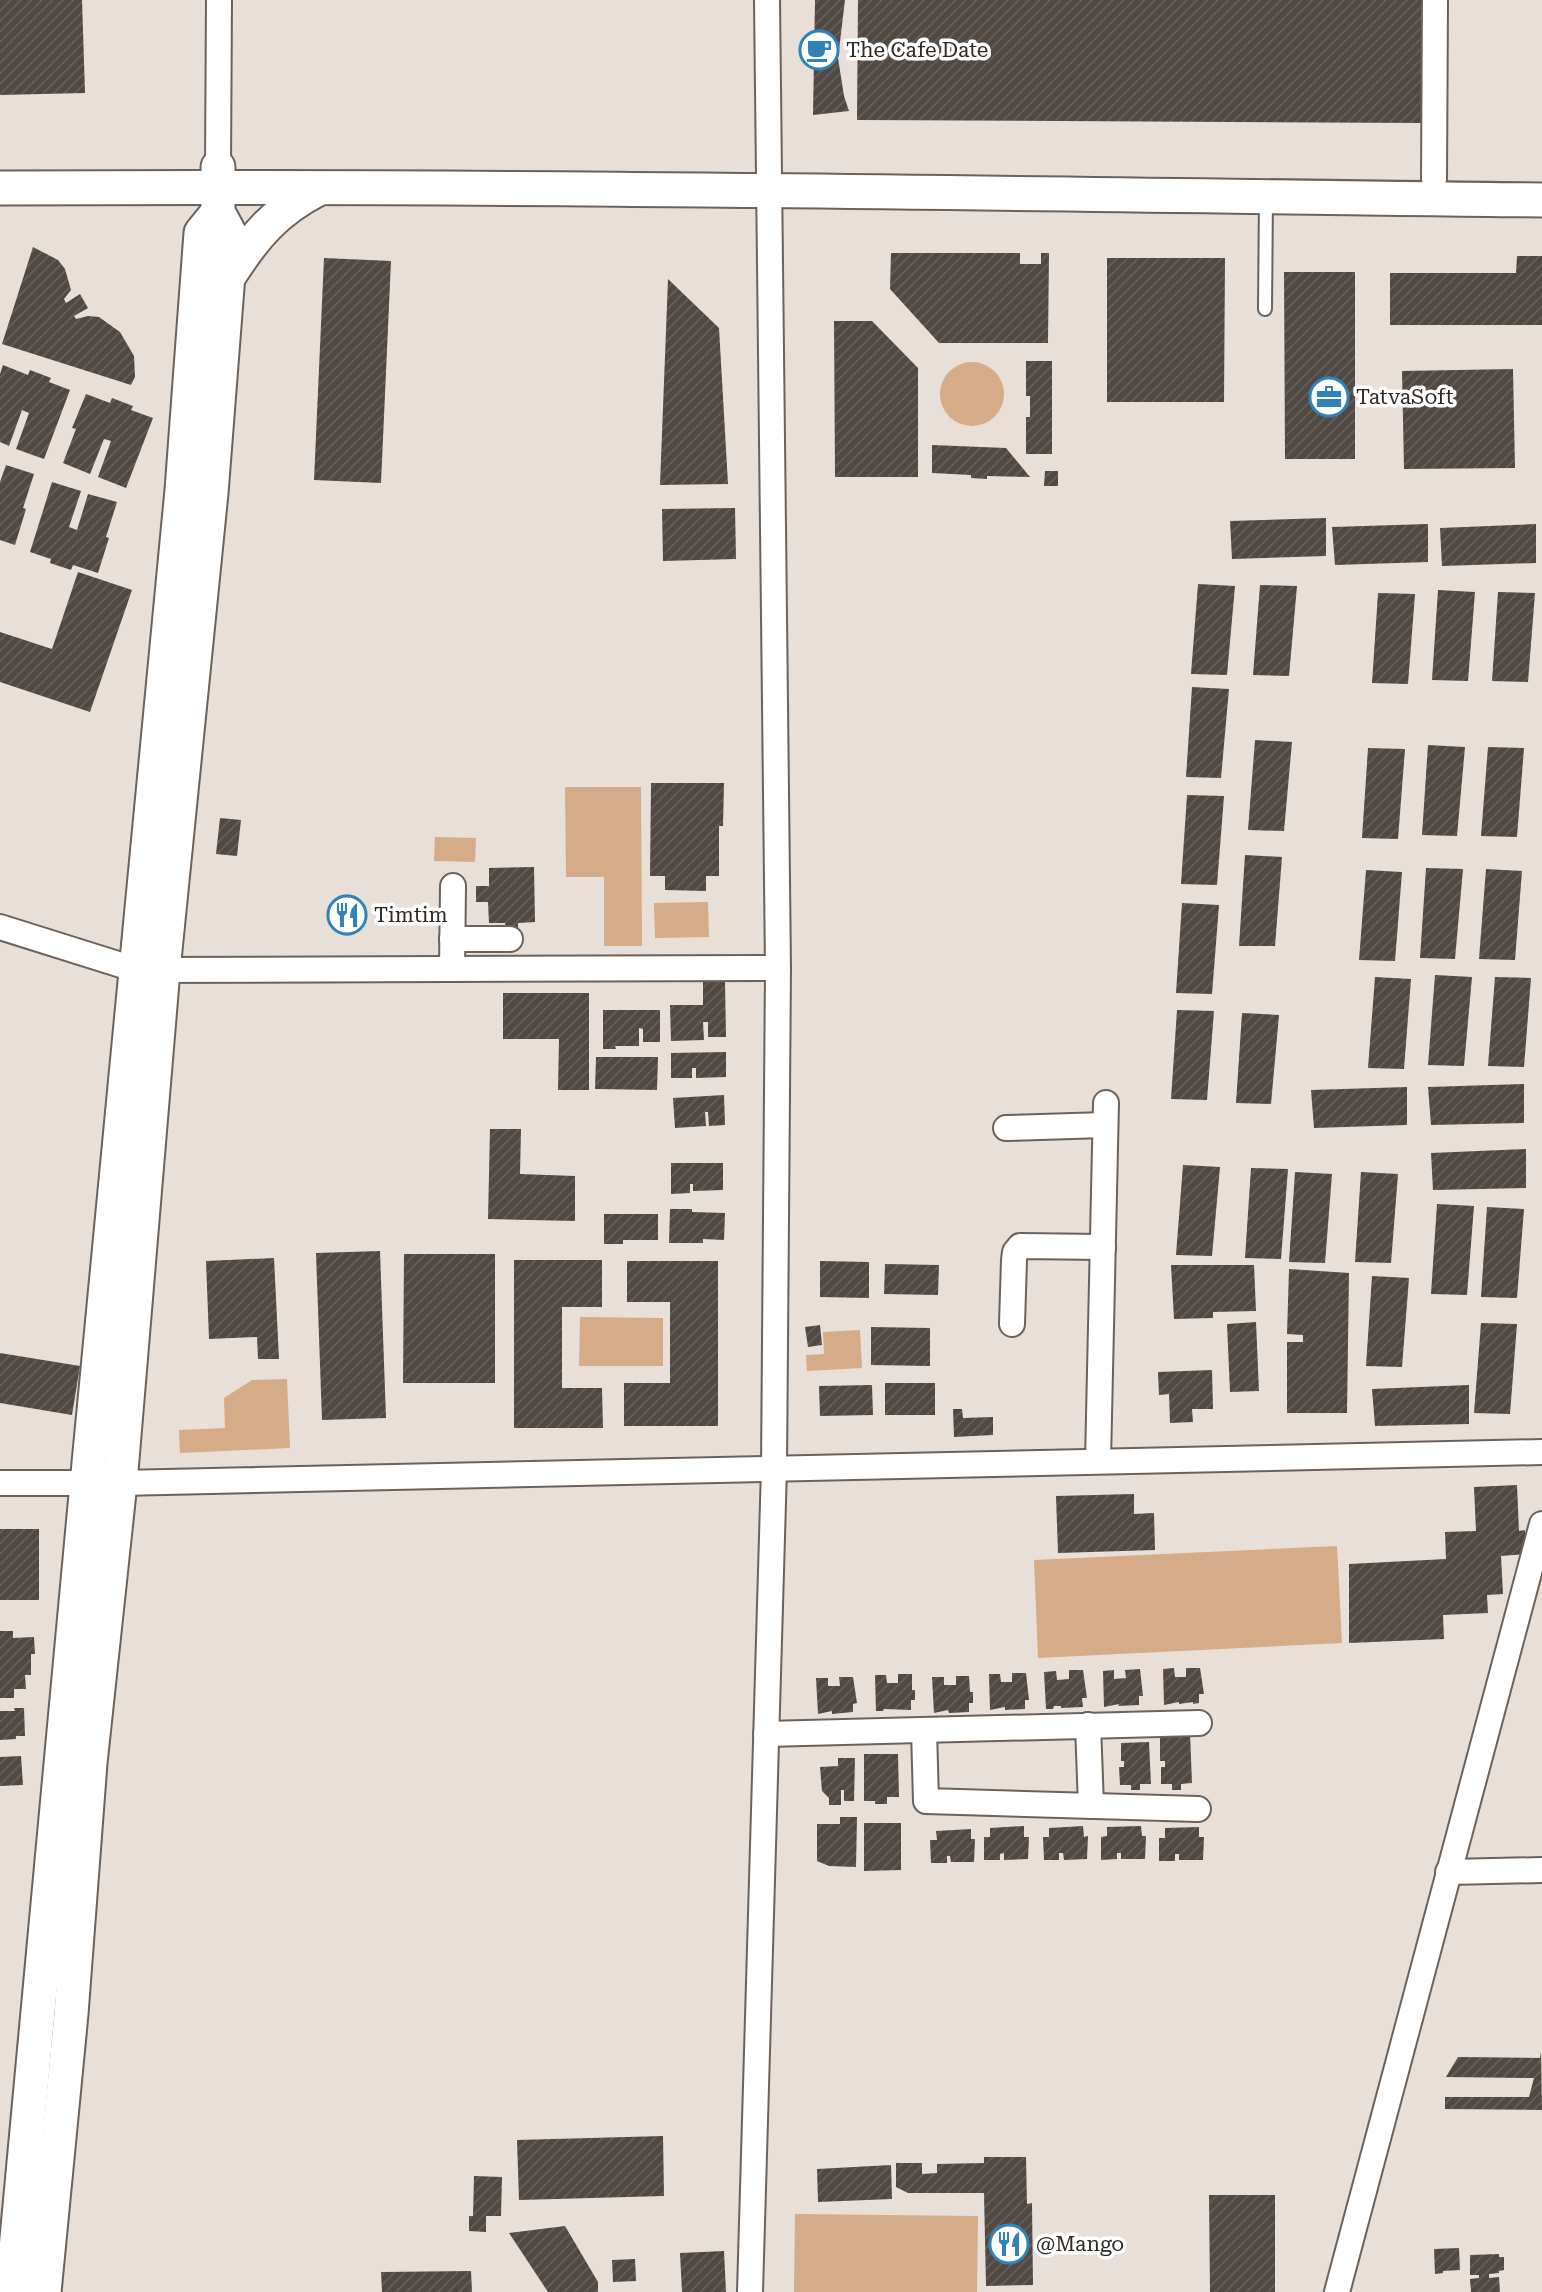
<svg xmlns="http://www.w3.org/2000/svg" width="1542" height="2292" font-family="'Roboto Serif',serif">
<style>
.grass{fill:#d6ab88}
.building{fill:url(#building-hatch)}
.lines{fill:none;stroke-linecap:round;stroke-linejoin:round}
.lane-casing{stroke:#6a625b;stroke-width:16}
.street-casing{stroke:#6a625b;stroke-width:28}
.secondary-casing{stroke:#6a625b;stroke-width:37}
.lane{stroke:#fff;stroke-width:12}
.street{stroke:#fff;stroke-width:24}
.secondary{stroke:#fff;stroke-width:33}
.labels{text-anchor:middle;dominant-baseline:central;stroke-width:7;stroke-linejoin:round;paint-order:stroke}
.poi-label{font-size:21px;fill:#2c2926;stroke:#fff;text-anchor:start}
</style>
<defs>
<pattern id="building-hatch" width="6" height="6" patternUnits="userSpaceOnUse" patternTransform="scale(1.75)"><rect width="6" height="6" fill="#504842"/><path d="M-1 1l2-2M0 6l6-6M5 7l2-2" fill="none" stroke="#66605b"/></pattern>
</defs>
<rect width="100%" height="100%" fill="#e8dfd8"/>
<g class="grass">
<circle cx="972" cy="394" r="32"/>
<path d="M565,787H641L642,946H604V877H566Z"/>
<path d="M435,837L476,838L475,862L434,861Z"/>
<path d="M708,902L709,937L655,938L654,903Z"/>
<path d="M580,1317L663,1318V1366H579Z"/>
<path d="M860,1330L862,1368L807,1371L806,1355L824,1354L823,1332Z"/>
<path d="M287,1379L290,1448L180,1453L179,1430L225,1428L224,1398L252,1380Z"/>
<path d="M1337,1546L1342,1643L1038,1658L1034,1560Z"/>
<path d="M795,2214L978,2216L977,2292H794Z"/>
</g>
<g class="building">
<path d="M0,0H82L85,93L0,95Z"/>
<path d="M815,0H845L838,58L844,96L849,111L813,115Z"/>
<path d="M858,0H1425L1424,123L857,120Z"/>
<path d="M33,247L58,260L65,269L71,290L64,299L66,303L80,294L88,308L74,316L76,319L88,316L99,317L120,332L134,356L135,377L131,385L2,344Z"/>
<path d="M891,253H1020V264H1041V253H1049L1048,343H939L890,289Z"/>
<path d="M1517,256H1542V325H1390V273H1516Z"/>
<path d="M324,258L391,261L381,483L314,480Z"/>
<path d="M1107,258H1225L1224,402H1107Z"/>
<path d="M1284,272H1355V459H1285Z"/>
<path d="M668,279L719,328L728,484L660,485Z"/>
<path d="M834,321H872L918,368V477H835Z"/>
<path d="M1026,361H1052V454H1026V417H1030V396H1026Z"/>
<path d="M3,365L28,375L30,370L51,378L49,382L70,390L44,459L16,449L29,413L22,410L9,446L0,442V374Z"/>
<path d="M1513,369L1515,468L1404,469L1402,371Z"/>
<path d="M86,394L110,403L112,398L133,406L131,410L153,418L126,488L98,477L111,441L104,439L90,474L63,463L76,429L72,428Z"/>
<path d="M932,445L1006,448L1030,477L987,476V479L971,478V475L932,473Z"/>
<path d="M6,465L34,474L23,508L26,509L15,545L0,540V482Z"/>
<path d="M1045,471H1058V486H1044Z"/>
<path d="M52,482L81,491L69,527L77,530L88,494L117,502L106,537L109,538L98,573L73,565L71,570L50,563L51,559L30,552Z"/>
<path d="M735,508L736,559L663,561L662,509Z"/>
<path d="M1326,518V556L1232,559L1230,521Z"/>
<path d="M1428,524V562L1335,565L1332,527Z"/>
<path d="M1536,524V563L1442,566L1440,528Z"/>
<path d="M78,572L132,590L90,712L0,682V632L52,649Z"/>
<path d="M1198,584L1235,586L1227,675L1191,674Z"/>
<path d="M1260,585L1297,586L1289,676L1253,675Z"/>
<path d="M1438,590L1475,592L1468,681L1432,680Z"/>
<path d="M1498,592L1535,593L1528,682L1492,681Z"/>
<path d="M1378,593L1415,594L1408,684L1372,683Z"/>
<path d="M1192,687L1229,689L1221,778L1186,777Z"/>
<path d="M1255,740L1292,742L1284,831L1248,830Z"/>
<path d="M1428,745L1465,747L1457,836L1422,835Z"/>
<path d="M1488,747L1524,748L1517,837L1481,836Z"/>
<path d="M1368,748L1405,749L1398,839L1362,838Z"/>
<path d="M651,783H724L723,826H719V876H706V891L665,890V876H650Z"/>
<path d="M1187,795L1224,796L1217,885L1181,884Z"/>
<path d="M220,818L241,820L237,856L216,854Z"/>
<path d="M1245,855L1282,857L1275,946H1239Z"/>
<path d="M534,867L535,922L518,923V929L506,928L505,923H489L488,902H476V886H489V868Z"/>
<path d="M1426,868L1463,869L1455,959L1420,958Z"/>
<path d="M1486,869L1522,871L1515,960L1479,959Z"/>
<path d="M1366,870L1402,872L1395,961L1359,960Z"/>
<path d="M1182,903L1219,905L1212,994L1176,993Z"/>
<path d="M1435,975L1472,977L1464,1066L1428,1065Z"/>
<path d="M1375,977L1411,979L1404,1069L1368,1068Z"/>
<path d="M1495,977L1531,978L1524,1067L1488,1066Z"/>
<path d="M703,982H725L726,1037H708V1022H703L704,1040L671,1041L670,1005H703Z"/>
<path d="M503,993H589V1090H558L559,1039H503Z"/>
<path d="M603,1010H660V1042H643V1029L639,1028V1046H615L616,1049H603Z"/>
<path d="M1177,1010L1214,1011L1207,1100L1171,1099Z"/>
<path d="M1242,1013L1279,1015L1271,1104L1236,1103Z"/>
<path d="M726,1052V1077L696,1078V1068H692V1078H671V1053Z"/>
<path d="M596,1057H658L657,1090L595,1089Z"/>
<path d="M1524,1084V1123L1431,1125L1428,1087Z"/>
<path d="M1407,1087V1125L1314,1128L1311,1090Z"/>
<path d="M724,1095L725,1125L709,1126L708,1112H705L706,1126L675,1128L673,1098Z"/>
<path d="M490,1129H521L520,1174L575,1176V1221L488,1219Z"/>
<path d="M1526,1149V1188L1433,1190L1431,1153Z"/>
<path d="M671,1163H723V1190L693,1191V1184H690V1193L671,1194Z"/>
<path d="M1183,1165L1220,1167L1212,1256L1176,1255Z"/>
<path d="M1251,1168L1288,1169L1281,1259L1245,1258Z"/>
<path d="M1295,1172L1332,1174L1325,1263L1289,1262Z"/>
<path d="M1361,1172L1398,1174L1391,1263L1355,1262Z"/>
<path d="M1437,1204L1474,1206L1467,1295L1431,1294Z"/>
<path d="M1487,1207L1524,1209L1517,1298L1481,1297Z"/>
<path d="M670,1209H692V1212L725,1213L724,1240L703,1239V1243H669Z"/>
<path d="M604,1214H658V1240H623V1244H604Z"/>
<path d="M380,1251L386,1418L322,1420L316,1253Z"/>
<path d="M404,1254H495V1383H403Z"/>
<path d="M274,1258L279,1359H258L257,1337L209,1339L206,1261Z"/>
<path d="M514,1260H602V1307H562V1388H602L603,1428H514Z"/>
<path d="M627,1261H718V1426H624V1383H670V1302H627Z"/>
<path d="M820,1261L869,1262V1298L820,1297Z"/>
<path d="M885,1264L939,1265L938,1295L884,1294Z"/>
<path d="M1171,1265H1254L1256,1311L1213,1312V1318L1174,1319Z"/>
<path d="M1289,1269L1349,1273L1347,1413H1287V1342H1303V1335L1287,1334Z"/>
<path d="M1372,1276L1409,1278L1402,1367L1366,1366Z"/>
<path d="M1256,1322L1259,1391L1230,1392L1227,1324Z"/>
<path d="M1481,1323L1517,1324L1510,1414L1474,1413Z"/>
<path d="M820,1325L822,1345L808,1347L805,1327Z"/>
<path d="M871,1327L930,1328V1366L871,1365Z"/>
<path d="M0,1353L80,1366L72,1415L0,1403Z"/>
<path d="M1212,1370L1213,1409H1192L1193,1422L1170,1423L1169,1394L1159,1395L1158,1372Z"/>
<rect x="885" y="1383" width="50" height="32"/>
<path d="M872,1385L873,1415L820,1416L819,1386Z"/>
<path d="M1469,1385V1424L1375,1426L1372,1389Z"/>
<path d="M953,1409H962L963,1418L993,1417V1435L954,1437Z"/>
<path d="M1517,1485L1519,1531L1525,1530L1527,1554L1501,1556L1503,1594L1487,1595L1488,1613L1443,1615L1444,1639L1349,1643V1564L1446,1559L1445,1532L1476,1531L1474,1487Z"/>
<path d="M1134,1494V1514L1154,1513L1155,1550L1058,1553L1056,1496Z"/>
<rect x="0" y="1529" width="39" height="71"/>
<path d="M0,1631H13V1638L34,1637L35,1654H31V1675H25L26,1689H14V1698H0Z"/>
<path d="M1174,1668L1175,1677H1186V1668H1200L1204,1694H1199V1703L1193,1704V1702L1179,1704V1702L1164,1705L1163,1669Z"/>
<path d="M1140,1669L1143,1696H1139V1705L1118,1706L1119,1704L1104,1707L1103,1671L1114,1670V1679L1126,1678L1125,1670Z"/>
<path d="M1069,1670H1083L1087,1698H1082L1083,1707L1061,1708V1706H1054L1053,1709H1046L1044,1672L1056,1671L1057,1680L1069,1679Z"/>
<path d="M1012,1673H1026L1029,1700H1025V1709L1005,1710V1707L990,1710L989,1674H1000L1001,1682H1012Z"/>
<path d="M898,1674H912V1690H915V1700H911V1710L884,1709L883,1711H876L875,1675H886L887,1683H898Z"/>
<path d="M956,1676H969L970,1692H973V1703H969V1712L949,1713L948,1710L934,1713L932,1677H944V1685H956Z"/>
<path d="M839,1677H853L857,1703L853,1704V1712L832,1714V1711L818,1714L816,1678H828V1686H840Z"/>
<path d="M14,1708H24L25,1736H16V1739L0,1740V1711H15Z"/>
<path d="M1190,1733L1192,1783L1181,1784V1790H1172V1784H1161V1767H1165V1761H1160V1734Z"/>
<path d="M1149,1742L1151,1784H1140V1790H1131V1785H1120L1119,1767H1124V1761H1121V1743Z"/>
<path d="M864,1754H898L899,1797H887V1804H875V1801H864Z"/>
<path d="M21,1756L23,1785L0,1786V1757Z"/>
<path d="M838,1758H855L854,1801H844V1790H841V1805H829V1798L822,1791L820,1767L838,1766Z"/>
<path d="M840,1817H857L856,1867L829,1866L817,1861V1824H840Z"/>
<path d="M864,1823H901V1870L864,1871Z"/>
<path d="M1024,1826V1837H1029L1028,1859L1004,1860V1853L1000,1854V1860H984V1837H990V1828Z"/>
<path d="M1083,1826L1084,1837L1088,1836L1087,1859L1064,1860L1063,1853H1059V1860H1044L1043,1837H1049V1828Z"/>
<path d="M1141,1826L1142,1836H1146L1145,1859H1121V1853H1117V1859L1101,1860V1837L1107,1836V1827Z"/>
<path d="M1199,1827V1837H1204L1203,1860H1179V1854H1175V1861H1159V1838H1165V1828Z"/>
<path d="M971,1829V1839H975L974,1862H951L950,1856H947V1863H931L930,1840H937L936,1831Z"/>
<path d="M1541,2052L1542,2110L1445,2109V2097H1529L1534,2078L1446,2077L1458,2057L1540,2058Z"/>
<path d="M663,2136L664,2196L519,2200L517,2140Z"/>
<path d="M984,2157H1026L1027,2204L1032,2203L1033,2285L986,2286L984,2193H908L896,2187V2163H922V2174L937,2173V2164L984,2163Z"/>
<path d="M891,2165L892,2199L818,2202L817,2169Z"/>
<path d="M474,2176L502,2177L501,2216H486V2232L469,2231V2216H473Z"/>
<path d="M1209,2195H1275V2292H1210Z"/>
<path d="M565,2226L598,2282V2292H548L509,2233Z"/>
<path d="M1459,2248L1460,2270L1443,2271V2273L1435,2274L1434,2249Z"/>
<path d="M724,2251L726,2292H682L680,2253Z"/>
<path d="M1499,2254V2257H1504V2270L1499,2271V2273L1489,2274V2278L1499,2277L1500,2292H1471L1470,2279L1479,2278V2275H1470V2255Z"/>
<path d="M635,2259L636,2281L613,2282L612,2260Z"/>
<path d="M471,2271L472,2292H382L381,2272Z"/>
</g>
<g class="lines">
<g class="lane-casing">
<path id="lane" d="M1265,309L1266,197"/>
</g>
<g class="street-casing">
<g id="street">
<path d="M218,167L219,0"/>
<path d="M1434,179L1435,0"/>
<path d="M0,927L137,970L778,968"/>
<path d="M452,939H510"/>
<path d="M452,969L453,886"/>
<path d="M1006,1128L1105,1125"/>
<path d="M1012,1324L1014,1260L1015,1252L1020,1246L1103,1247"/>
<path d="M1098,1461L1106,1103"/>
<path d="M0,1483H120L1542,1452"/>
<path d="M1088,1725L1091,1806"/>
<path d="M924,1730L926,1801L1198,1809"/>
<path d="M766,1734L1199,1723"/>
<path d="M1448,1872L1542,1870"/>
<path d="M750,2292L774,1468L778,968L767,0"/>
<path d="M1337,2292L1542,1524"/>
</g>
</g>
<g class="secondary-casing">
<g id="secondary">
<path d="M0,188C514,185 1028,194 1542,200"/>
<path d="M229,276C254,237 275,211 318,189"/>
<path d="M12,2292L87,1484L182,490L201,233L218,212"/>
<path d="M44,2292L71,2014L90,1763L120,1483L163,970L211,493L231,236L218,212V167"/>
</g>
</g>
<use href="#lane" class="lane"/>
<use href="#street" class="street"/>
<use href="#secondary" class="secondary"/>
</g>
<defs>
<g id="cafe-ring" transform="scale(2.0125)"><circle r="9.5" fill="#fff" stroke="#3083b4" stroke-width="1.5"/><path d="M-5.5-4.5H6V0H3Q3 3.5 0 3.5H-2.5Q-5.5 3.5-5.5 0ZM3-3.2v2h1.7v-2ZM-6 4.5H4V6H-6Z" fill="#3083b4"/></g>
<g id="office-ring" transform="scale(2.0125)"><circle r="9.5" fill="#fff" stroke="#3083b4" stroke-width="1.5"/><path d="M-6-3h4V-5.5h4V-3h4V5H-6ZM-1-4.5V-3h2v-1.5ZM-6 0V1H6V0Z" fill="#3083b4"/></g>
<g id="restaurant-ring" transform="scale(2.0125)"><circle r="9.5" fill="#fff" stroke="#3083b4" stroke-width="1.5"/><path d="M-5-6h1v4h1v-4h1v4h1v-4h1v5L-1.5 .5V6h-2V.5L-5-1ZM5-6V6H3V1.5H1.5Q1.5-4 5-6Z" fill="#3083b4"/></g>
</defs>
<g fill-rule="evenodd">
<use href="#cafe-ring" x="819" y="50"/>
<use href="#office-ring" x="1329" y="397"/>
<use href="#restaurant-ring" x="347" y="915"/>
<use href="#restaurant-ring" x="1009" y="2244"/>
</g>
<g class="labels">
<g class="poi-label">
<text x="846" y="50">The Cafe Date</text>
<text x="1356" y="397">TatvaSoft</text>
<text x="374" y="915">Timtim</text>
<text x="1036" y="2244">@Mango</text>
</g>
</g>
</svg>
